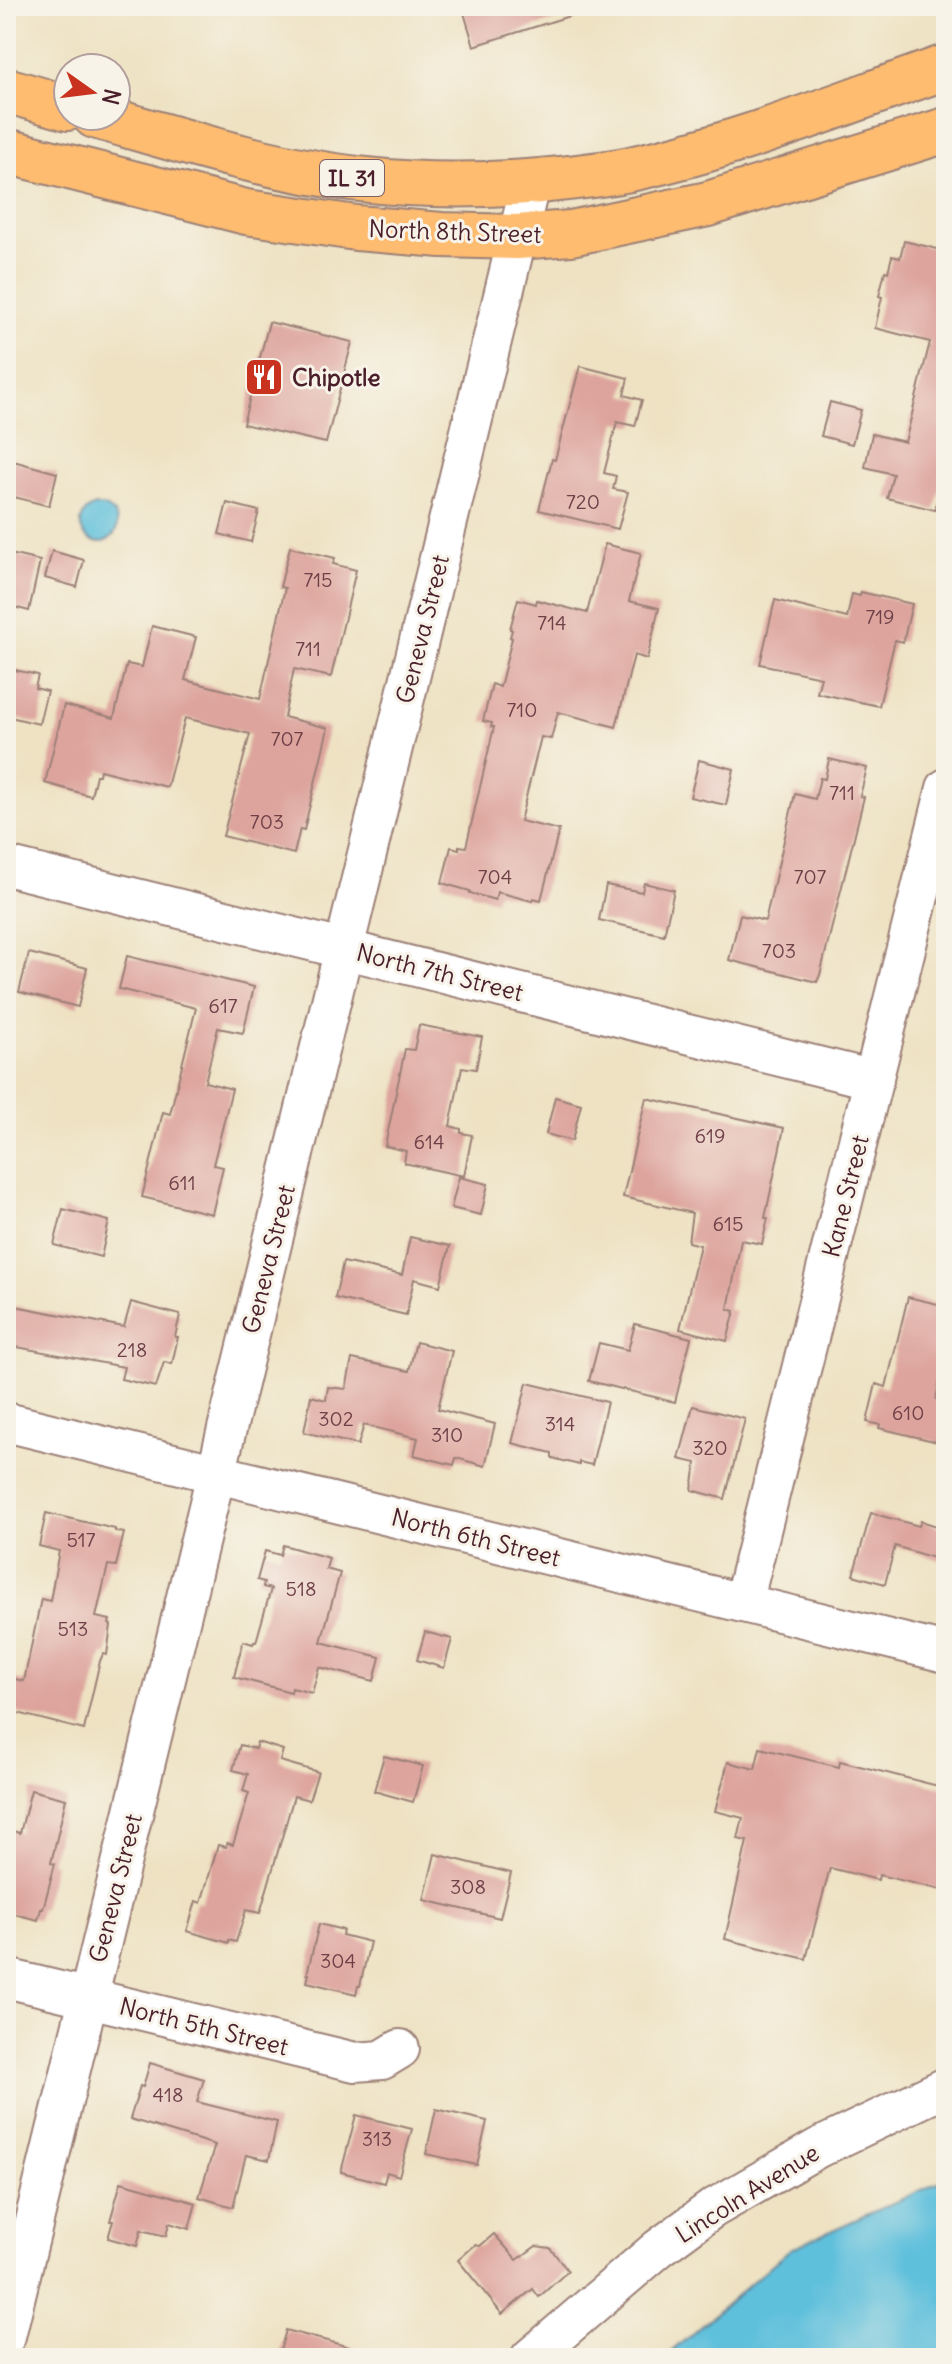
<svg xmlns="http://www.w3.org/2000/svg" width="952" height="2364" font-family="Delius,sans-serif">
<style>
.water{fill:#5ec0dc;stroke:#547084;stroke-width:2}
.building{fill:#dda49d}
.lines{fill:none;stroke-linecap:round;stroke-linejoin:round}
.minor-casing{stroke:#9c8077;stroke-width:42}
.primary-casing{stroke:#9c8077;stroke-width:48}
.minor{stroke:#fff;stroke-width:38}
.primary{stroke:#fdbc70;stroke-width:44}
.labels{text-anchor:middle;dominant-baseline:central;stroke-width:6;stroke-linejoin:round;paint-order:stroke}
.number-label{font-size:20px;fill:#6f4048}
.shield{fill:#f7f3e8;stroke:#7e5f64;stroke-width:2}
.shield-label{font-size:22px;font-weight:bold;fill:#4a1f2b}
.street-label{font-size:24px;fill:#4a1f2b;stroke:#f7f3e8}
.poi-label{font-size:24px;font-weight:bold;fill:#4a1f2b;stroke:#f7f3e8;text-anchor:start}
</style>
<rect width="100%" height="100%" fill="#f7f3e8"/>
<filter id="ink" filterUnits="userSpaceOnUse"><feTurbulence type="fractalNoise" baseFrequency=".0125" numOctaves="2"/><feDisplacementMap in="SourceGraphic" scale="16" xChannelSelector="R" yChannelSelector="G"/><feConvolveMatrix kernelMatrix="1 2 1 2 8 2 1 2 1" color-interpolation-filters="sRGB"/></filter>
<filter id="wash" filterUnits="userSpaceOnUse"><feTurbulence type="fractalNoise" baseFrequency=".006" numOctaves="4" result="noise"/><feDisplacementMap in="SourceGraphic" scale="32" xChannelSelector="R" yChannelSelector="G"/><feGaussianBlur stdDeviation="1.8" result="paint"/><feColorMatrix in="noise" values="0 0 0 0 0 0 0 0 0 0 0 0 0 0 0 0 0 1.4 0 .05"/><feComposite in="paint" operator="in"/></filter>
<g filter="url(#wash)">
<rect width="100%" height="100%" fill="#eee2c3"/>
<g class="water">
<circle cx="99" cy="524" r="18"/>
<path d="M946,2179V2358H664L790,2249Z"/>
</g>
<g id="blocks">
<g class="building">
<path d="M462,6H581L582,12L474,46Z"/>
<path d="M904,241L946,251V462L935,510L887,498L893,474L865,467L872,434L905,442L930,342L875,328L882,297L879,296L885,271L888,272L892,256L900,258Z"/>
<path d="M269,322L352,342L326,443L243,424Z"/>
<path d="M580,366L628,378L624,395L642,400L635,426L617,422L604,473L616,476L613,489L628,492L618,529L539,510L552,459L555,460Z"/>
<path d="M830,402L861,410L852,444L821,436Z"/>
<path d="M6,459L57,473L49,506L6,495Z"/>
<path d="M227,503L259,511L251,542L219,534Z"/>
<path d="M605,544L641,553L629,601L659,608L647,659L634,655L616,727L558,712L551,739L541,737L520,821L559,830L541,900L533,898L532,901L497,892L495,900L470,893V891L442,883L451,847L459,849V846L466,847L494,727H491L492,723L483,721L492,684L500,687L512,638L510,637L512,630L510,629L518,599L536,604L537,600L587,613Z"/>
<path d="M290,547L335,558L333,564L356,570L331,677L294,669L284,717L328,728L304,830L300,829L294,854L223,836L250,734L185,718L167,787L100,770L99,775H96L91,796L45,783L64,705L114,718L127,664L142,667L152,626L196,637L185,680L260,699L285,588L280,587Z"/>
<path d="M52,551L84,560L77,587L45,578Z"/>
<path d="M6,553L40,561L29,611L6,605Z"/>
<path d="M861,592L912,604L903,642L895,640L879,706L817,693L821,677L760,664L775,600L847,618L852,594L860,596Z"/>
<path d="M6,668L38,675L35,688L47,691L39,724L6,716Z"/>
<path d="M829,759L867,768L860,796L864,797L820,975L817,982L729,960L740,915L765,921L795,794L815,799L820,778L825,779Z"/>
<path d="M699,760L734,769L726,805L690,797Z"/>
<path d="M644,883L674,890L664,935L599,920L606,885L642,892Z"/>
<path d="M29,953L87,968L78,1007L19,992Z"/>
<path d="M127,956L254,987L243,1033L218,1028L205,1082L232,1089L213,1165L223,1167L212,1214L142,1197L163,1112L170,1114L196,1008L119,989Z"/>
<path d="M419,1025L482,1037L476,1069L462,1067L450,1126L461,1129V1133L472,1135L464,1176L404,1163L406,1151L385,1146L405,1049L414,1050Z"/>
<path d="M555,1097L581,1104L572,1141L546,1134Z"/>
<path d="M646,1098L784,1128L765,1218H768L762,1244L741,1240L728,1309L735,1311L727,1341L680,1329L700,1245L688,1242L692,1213L623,1197Z"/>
<path d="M459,1177L488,1184L481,1215L451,1208Z"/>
<path d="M63,1209L109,1221L101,1257L54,1245Z"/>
<path d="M410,1237L450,1246L440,1286L414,1279L406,1315L335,1298L343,1262L402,1275Z"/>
<path d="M908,1297L946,1306V1351L936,1399L946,1402V1444L879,1428L880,1425L867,1422L876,1384L886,1387Z"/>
<path d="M131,1302L180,1315L175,1337H178L172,1364L164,1362L156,1387L121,1379L124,1367L6,1345V1308L14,1310L15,1306L124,1327Z"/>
<path d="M635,1324L691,1338L675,1402L589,1381L599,1343L628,1350Z"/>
<path d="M416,1342L452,1351L438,1409L495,1424L485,1466L456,1458L454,1465L414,1455L418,1438L364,1425L358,1445L304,1432L311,1396L326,1400L328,1387L346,1389L352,1359L409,1371Z"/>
<path d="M527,1383L607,1402L592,1465L579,1462V1465L552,1458V1453L512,1443Z"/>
<path d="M693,1406L745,1419L725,1499L692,1490L696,1463L679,1459Z"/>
<path d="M46,1513L115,1529V1531L124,1533L116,1566L108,1565L96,1617L110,1620L109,1624L111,1625L107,1655L103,1654L100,1661L84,1730L6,1710V1677L24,1681L41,1599L50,1601L59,1551L39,1546Z"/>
<path d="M871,1513L919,1526L921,1521L946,1529V1562L895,1546L885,1584L853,1575Z"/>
<path d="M283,1545L329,1558L326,1569L340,1573L321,1642L380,1657L374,1681L319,1667L312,1693L292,1688L291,1692L234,1677L243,1641L253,1644L254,1642H256L271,1589L263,1587L264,1582L257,1580L265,1551L280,1555Z"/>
<path d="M425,1632L452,1639L444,1668L417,1660Z"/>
<path d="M257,1742L283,1750L280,1761L318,1772L309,1800L294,1796L260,1913L246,1910L236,1942L229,1940V1943L187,1931L196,1901L201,1903L218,1845L226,1847L227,1843L233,1845L249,1793L243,1791L248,1774L233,1770L240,1745L255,1749Z"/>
<path d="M760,1748L839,1767L840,1761L946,1788V1891L879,1875L878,1880L830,1868L806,1959L725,1939L747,1841L738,1839L743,1818L715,1811L728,1762L755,1769Z"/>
<path d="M384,1756L423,1766L413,1802L374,1791Z"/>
<path d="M31,1790L66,1799L51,1863L55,1864L43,1909H41L38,1920L6,1912V1829L20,1833Z"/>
<path d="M435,1854L511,1873L500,1918L424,1900Z"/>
<path d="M319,1924L343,1930L342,1935L370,1942L360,1986H358L356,1994L307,1982L309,1974H307Z"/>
<path d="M150,2063L204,2079L197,2102L277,2122L269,2160L246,2155L233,2207L199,2197L215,2145L130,2119L140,2086L143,2087Z"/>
<path d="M436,2109L487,2121L477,2165L426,2154Z"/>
<path d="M356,2115L412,2129L399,2176L387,2172L384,2183L341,2172Z"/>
<path d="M121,2182L196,2203L189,2229L169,2223L166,2236L141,2230L137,2246L108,2238L113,2221H110Z"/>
<path d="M494,2234L517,2260L536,2246L550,2248L568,2271L539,2297L533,2289L502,2314L458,2260L475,2245L480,2246Z"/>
<path d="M286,2330L357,2349L356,2358H278Z"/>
</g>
</g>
</g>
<g filter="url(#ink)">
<use href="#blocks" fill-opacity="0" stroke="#9c8077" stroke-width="2"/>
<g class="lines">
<g class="minor-casing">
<g id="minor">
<path d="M6,866L874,1080"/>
<path d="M6,1422L946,1653"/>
<path d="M743,1603L946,788"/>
<path d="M6,1978L355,2062L382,2060L400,2049"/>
<path d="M6,2336L531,181"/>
<path d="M530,2358L659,2248L712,2209L818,2148L946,2087"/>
</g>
</g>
<g class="primary-casing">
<g id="primary">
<path d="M6,90L68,108"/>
<path d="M95,116C182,141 269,169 359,179C419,186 480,186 540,181C570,178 601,175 630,169C738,146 842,103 946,67"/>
<path d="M6,151L246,212L356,228L442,235L517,237L571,233L708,204L946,130"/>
</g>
</g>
<use href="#minor" class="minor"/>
<use href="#primary" class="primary"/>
</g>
</g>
<defs>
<g id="restaurant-square" transform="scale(2)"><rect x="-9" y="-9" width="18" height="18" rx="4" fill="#c8321e" stroke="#f7f3e8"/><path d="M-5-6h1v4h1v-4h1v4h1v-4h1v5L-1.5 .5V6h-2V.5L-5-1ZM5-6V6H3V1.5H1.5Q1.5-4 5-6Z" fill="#fff"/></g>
</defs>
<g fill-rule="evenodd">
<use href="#restaurant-square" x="264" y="377"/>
</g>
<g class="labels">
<g class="number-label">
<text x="583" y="501">720</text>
<text x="318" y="579">715</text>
<text x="880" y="616">719</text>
<text x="552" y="622">714</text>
<text x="308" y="648">711</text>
<text x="522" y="709">710</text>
<text x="287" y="738">707</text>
<text x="842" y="792">711</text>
<text x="267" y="821">703</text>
<text x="495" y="876">704</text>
<text x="810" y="876">707</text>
<text x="779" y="950">703</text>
<text x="223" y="1005">617</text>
<text x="710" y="1135">619</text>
<text x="429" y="1141">614</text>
<text x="182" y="1182">611</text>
<text x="728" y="1223">615</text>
<text x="132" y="1349">218</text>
<text x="908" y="1412">610</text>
<text x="336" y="1418">302</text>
<text x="560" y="1423">314</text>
<text x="447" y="1434">310</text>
<text x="710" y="1447">320</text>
<text x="81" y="1539">517</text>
<text x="301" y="1588">518</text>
<text x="73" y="1628">513</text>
<text x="468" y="1886">308</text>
<text x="338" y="1960">304</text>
<text x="168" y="2094">418</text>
<text x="377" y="2138">313</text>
</g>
<rect class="shield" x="320" y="160" width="64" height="36" rx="6"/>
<g class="shield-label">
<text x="352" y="178">IL 31</text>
</g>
<g class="street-label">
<text transform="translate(455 231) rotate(2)">North 8th Street</text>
<text transform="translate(422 629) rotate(-76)">Geneva Street</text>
<text transform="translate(440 972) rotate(14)">North 7th Street</text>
<text transform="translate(845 1196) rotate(-76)">Kane Street</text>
<text transform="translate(268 1259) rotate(-76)">Geneva Street</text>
<text transform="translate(476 1537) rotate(14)">North 6th Street</text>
<text transform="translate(115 1888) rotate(-76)">Geneva Street</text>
<text transform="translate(204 2026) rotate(14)">North 5th Street</text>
<text transform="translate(747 2193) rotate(-32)">Lincoln Avenue</text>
</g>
<g class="poi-label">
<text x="292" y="377">Chipotle</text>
</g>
</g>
<rect width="952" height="2364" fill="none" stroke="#f7f3e8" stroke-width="32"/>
<g transform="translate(92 92) rotate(104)"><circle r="38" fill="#f7f3e8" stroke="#b29e9c" stroke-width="2"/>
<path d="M0-6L14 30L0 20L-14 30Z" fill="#c8321e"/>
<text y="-12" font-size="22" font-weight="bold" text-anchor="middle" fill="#4a1f2b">N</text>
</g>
</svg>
